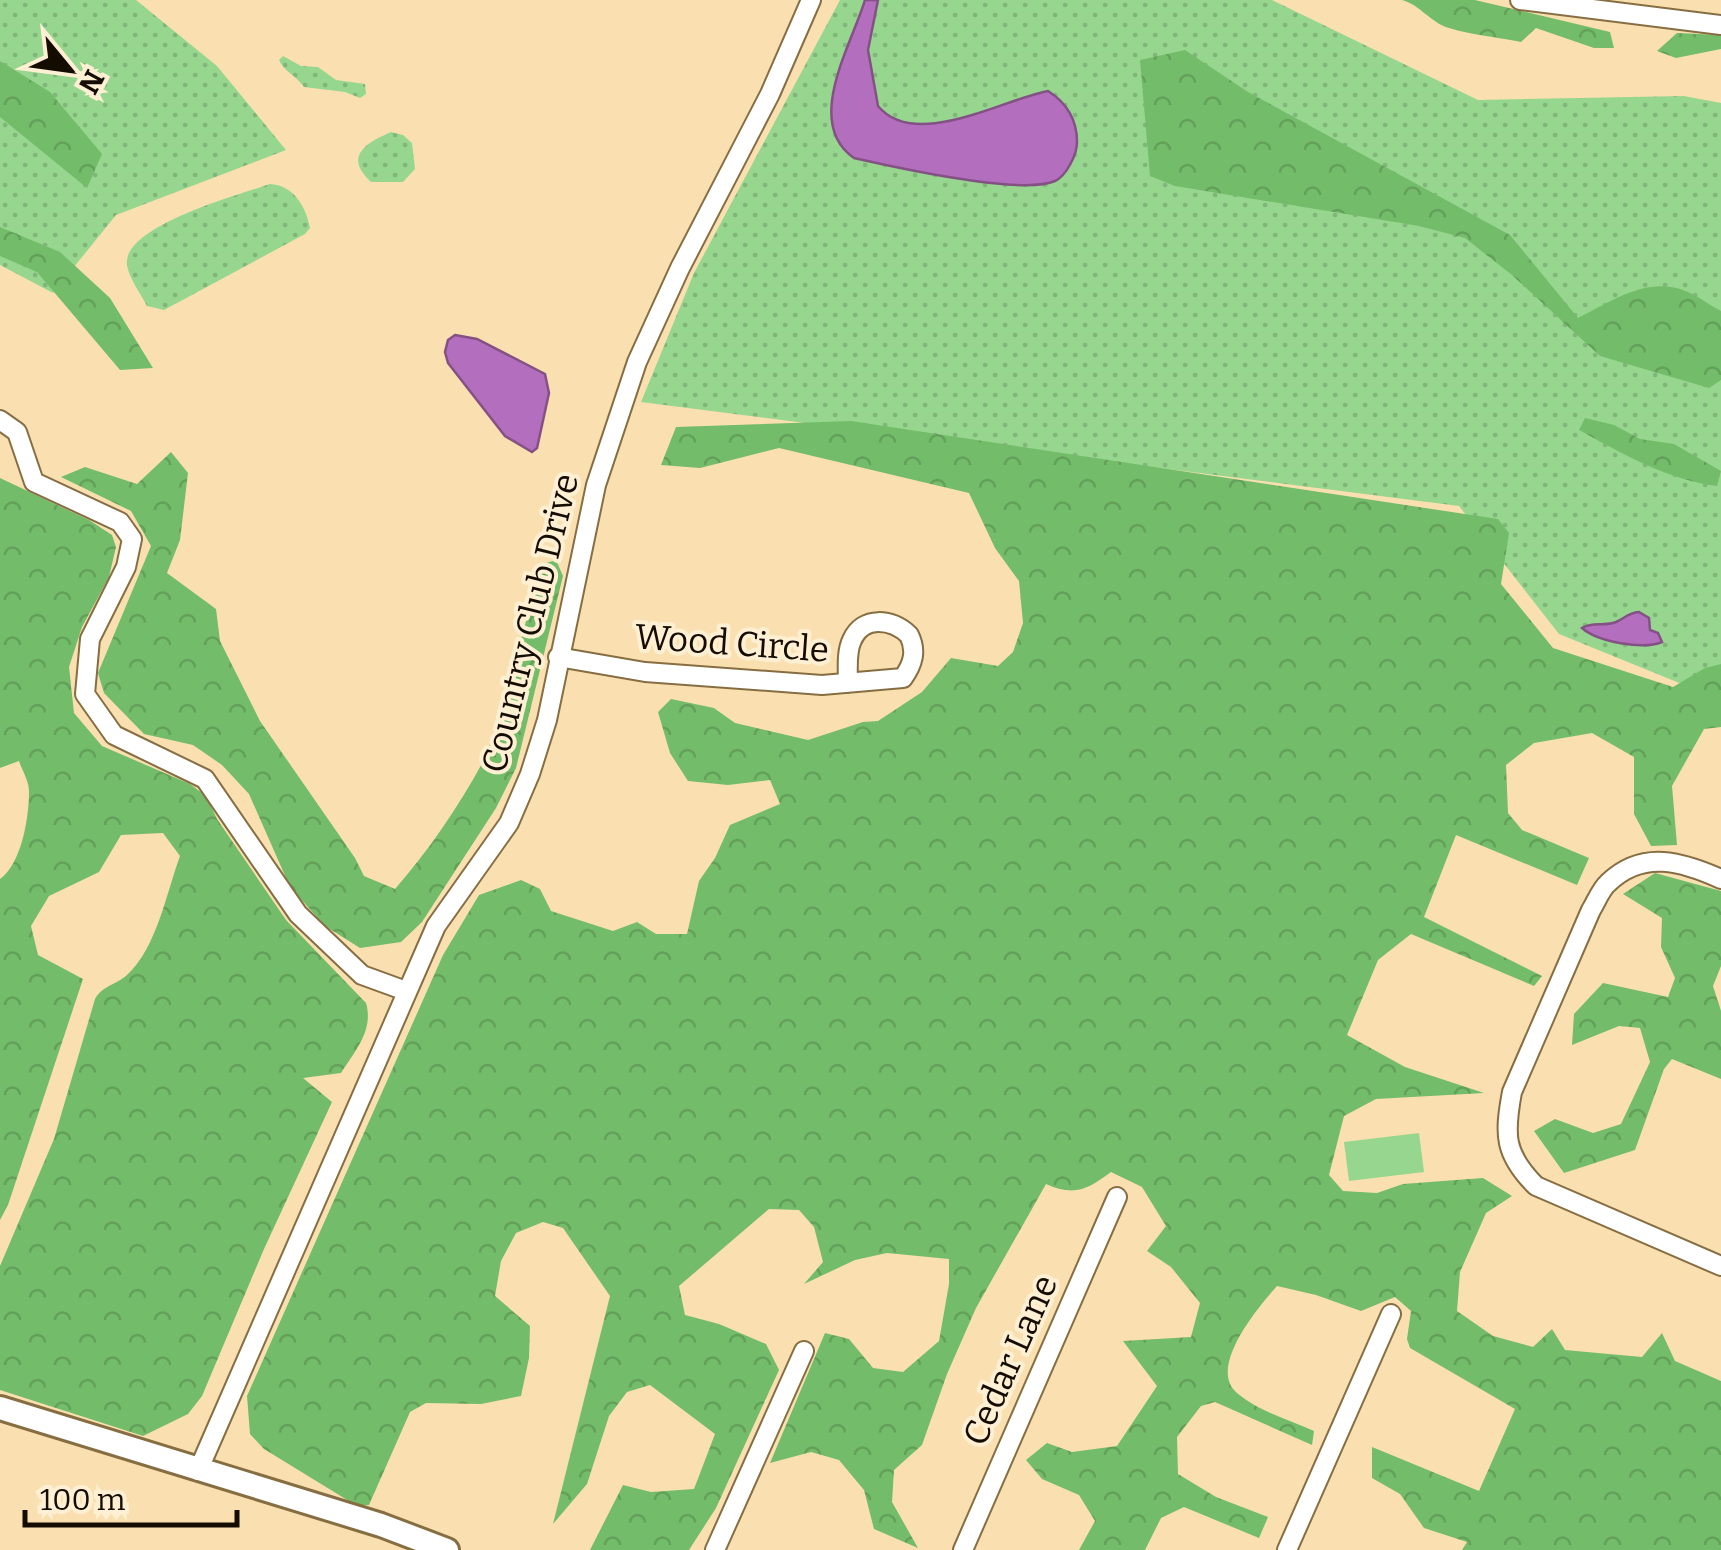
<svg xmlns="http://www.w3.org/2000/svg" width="1721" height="1550" font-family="Bitter,serif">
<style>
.grass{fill:url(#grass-dots)}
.forest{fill:url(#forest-crowns)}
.garden{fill:#97d68f}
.water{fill:#b36fbe;stroke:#845185;stroke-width:2.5}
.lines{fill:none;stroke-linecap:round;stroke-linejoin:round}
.minor-casing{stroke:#866e42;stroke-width:22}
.major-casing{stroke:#866e42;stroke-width:28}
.minor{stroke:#fff;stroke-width:18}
.major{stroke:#fff;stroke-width:22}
.labels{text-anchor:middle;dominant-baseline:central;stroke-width:8;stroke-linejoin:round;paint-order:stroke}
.street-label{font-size:35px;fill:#150c00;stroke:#ffefd3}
</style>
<defs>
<pattern id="grass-dots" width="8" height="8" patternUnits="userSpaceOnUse" patternTransform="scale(2.5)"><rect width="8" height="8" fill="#97d68f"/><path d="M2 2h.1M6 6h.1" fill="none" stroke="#81b67a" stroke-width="1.8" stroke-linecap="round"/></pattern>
<pattern id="forest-crowns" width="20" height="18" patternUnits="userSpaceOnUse" patternTransform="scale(2.5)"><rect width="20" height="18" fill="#73bc6a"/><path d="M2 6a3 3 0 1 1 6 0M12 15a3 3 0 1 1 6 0" fill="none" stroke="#63a05a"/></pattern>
</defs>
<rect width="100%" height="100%" fill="#fae0b1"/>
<g class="grass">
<path d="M0,0H136L217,66L286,150L116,215L53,293L0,265Z"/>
<path d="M840,0H1272L1478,100L1684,96L1721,103V700L1559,634L1459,506L641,402L694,273Z"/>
<path d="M283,56L301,66L318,67L336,80L365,84L366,94L360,98L345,92L304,87C297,76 283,71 279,60Z"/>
<path d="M391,132L403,135L412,143L415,169L403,182H371C343,156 366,143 391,132Z"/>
<path d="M270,184C293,185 306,206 310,228L305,234L164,310L147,306C141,294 128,277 127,264C123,226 241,194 270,184Z"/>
</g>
<g class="forest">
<path d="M1402,0H1475L1610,32L1614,48H1594L1536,28L1521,42C1497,37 1472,35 1449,28C1431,23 1419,4 1402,0Z"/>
<path d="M1677,33L1721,35V49L1676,58L1657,51Z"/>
<path d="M1185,50L1248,92L1510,235L1578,318C1615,300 1650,273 1692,294C1702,299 1711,306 1721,311V380L1709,388L1600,356L1512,275L1465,238L1419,226L1175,186L1150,176L1140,60Z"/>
<path d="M0,61L50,92L102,154L87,188L0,117Z"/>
<path d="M0,227L60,252L110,298L153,368L120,370L37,272L0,256Z"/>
<path d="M1585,418L1614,425L1640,439L1674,444L1721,471L1717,486C1668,480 1621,453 1579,430Z"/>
<path d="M851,421L1498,519L1509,533L1501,584L1553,648L1673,687L1705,668L1721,664V727L1704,729L1672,786L1677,845L1651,846L1634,814V757L1592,733L1534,743L1506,765L1508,813L1522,830L1589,858L1577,885L1456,835L1424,917L1542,976L1534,986L1411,934L1378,960L1347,1035L1405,1067L1484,1093L1376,1099L1344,1116L1329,1175L1343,1191L1377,1193L1403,1184L1483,1178L1512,1196L1486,1213L1460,1272L1457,1311L1493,1336L1533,1347L1552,1329L1565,1350L1642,1357L1662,1333L1675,1361L1721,1381V1550H1462L1467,1542L1424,1528L1400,1494L1372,1478V1447L1479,1491L1515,1409L1410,1348L1407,1339L1411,1311L1395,1297L1361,1311L1316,1295L1277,1286C1258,1307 1207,1368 1237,1393C1258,1411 1289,1420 1314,1431L1312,1445L1215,1402L1201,1406L1177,1437L1178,1474L1216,1497L1268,1517L1259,1538L1184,1507L1161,1518L1145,1550H1079L1095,1521L1079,1495L1042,1479L1026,1460L1047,1443L1072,1452L1117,1446L1157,1386L1123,1341L1191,1337L1200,1303L1171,1267L1147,1251L1166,1226L1142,1187L1111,1172C1088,1189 1075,1197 1046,1184L976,1308L947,1374L922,1445L894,1470L892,1502L918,1548L874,1529L864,1490L839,1460L811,1452L770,1463L825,1333L849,1339L873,1368L903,1372L939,1341L949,1284V1259L887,1253L855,1260L804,1284L823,1262L814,1227L799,1210L769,1209L679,1286L685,1315L719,1324L766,1344L779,1370L716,1508L689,1550H590L623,1485L651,1492L694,1489L715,1434L650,1385L627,1392L609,1416L587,1484L553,1524L610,1296L563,1228L543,1222L516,1233L501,1261L495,1296L530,1326L529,1358L521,1396L481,1404L426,1403L410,1412L369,1505L357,1506L264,1449L250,1434L247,1396L443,955L479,895L521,880L540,889L551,911L613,931L637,922L656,934H687L699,881L715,858L730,825L780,804L770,780L728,785L688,781L670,753L658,712L671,699L714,708L735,723L808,740L863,722L878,721L922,692L951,658L998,666L1013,652L1023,623L1019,581L995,548L969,493L779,448L700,468L661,465L676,427Z"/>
<path d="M171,452L188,473L180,540L167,573L216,609L220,641L260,721L355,858L364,876L395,889C430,849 462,802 487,754L543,564L556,560L563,576L516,768L496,808L422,922L401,942L360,948L325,926L290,887L249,794L222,765L193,745L144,734L104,693L98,673L151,546L131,511L61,477L85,467L137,484Z"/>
<path d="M0,478L89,520L112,535L116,547L109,577L82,627L69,667L74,713L102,746L190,784L206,796L217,819L286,920L366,1003C374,1030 355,1051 341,1073L303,1078L332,1102L264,1249L202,1396L188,1414L143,1436L0,1390V1266L54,1139L95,999C103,985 116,985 127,975C157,947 166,894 180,856L163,833L121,835L99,872L49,896L31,926L38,955L83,979L8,1205L0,1220V879C22,863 29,817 29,791C29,781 22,770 19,761L0,768Z"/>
<path d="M1655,873L1721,891V966L1713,986L1721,1011V1079L1672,1059L1664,1069L1635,1150L1564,1173L1534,1131L1555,1119L1593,1133L1621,1124L1650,1062L1640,1028L1619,1026L1572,1045L1574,1014L1603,983L1668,997L1675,978L1661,947L1662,918L1623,894Z"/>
</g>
<path class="garden" d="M1419,1133L1424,1172L1349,1181L1344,1142Z"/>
<g class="water">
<path d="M865,0H878L868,50L878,106C915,151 1004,99 1048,91C1067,103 1077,119 1077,142C1077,155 1066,176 1055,181C1021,196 894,167 854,158C803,123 852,44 865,0Z"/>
<path d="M455,335L477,339L545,374L549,393L537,448L532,452L505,436L448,363L445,352L448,340Z"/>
<path d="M1639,612L1649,618L1650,630L1658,633L1662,642C1643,650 1598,642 1582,628C1593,621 1604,627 1616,622C1625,618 1628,613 1639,612Z"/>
</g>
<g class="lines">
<g class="minor-casing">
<g id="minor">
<path d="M1520,0L1721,25"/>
<path d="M0,420L17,432L34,482L120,522L132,539L126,567L90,639L85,694L114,735L205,779L298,914L362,975L406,991"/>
<path d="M558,657L645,672L822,685L903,678C913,664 917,651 909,635C892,619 863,615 852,640C846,652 848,670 848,683"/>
<path d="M1721,879C1683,862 1643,849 1608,883C1601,889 1596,902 1591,910L1512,1092C1504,1135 1504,1154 1536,1186L1721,1266"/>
<path d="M198,1471L436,926L509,823L530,774L547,720L596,485L637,362L680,268L770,94L811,0"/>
<path d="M715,1550L804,1351"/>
<path d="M963,1550L1117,1197"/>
<path d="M1287,1550L1391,1314"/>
</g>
</g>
<g class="major-casing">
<path id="major" d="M0,1408L381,1525L447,1550"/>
</g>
<use href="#minor" class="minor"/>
<use href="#major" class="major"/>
</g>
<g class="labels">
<g class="street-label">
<text transform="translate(530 623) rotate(-76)">Country Club Drive</text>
<text transform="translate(732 643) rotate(4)">Wood Circle</text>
<text transform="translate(1010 1360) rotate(-66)">Cedar Lane</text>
</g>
</g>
<g transform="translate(70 70) rotate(119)" stroke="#ffefd3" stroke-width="8" paint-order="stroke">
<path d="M0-8L18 38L0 25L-18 38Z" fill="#150c00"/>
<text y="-15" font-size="28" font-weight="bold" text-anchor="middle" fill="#150c00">N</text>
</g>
<path d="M25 1510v15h212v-15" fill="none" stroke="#150c00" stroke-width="5"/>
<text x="40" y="1510" font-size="30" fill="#150c00" stroke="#ffefd3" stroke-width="8" paint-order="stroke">100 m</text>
</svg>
